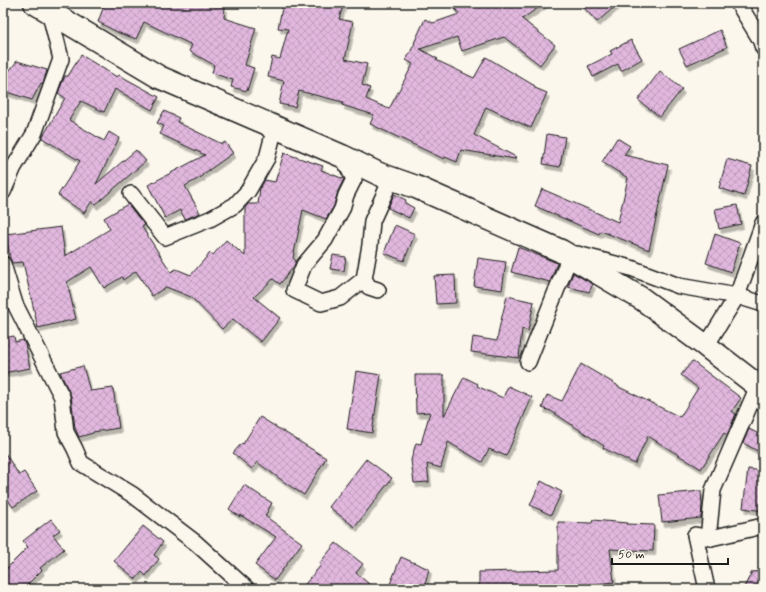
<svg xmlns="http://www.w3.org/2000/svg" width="766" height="592" font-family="Mynerve,sans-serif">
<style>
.building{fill:url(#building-cross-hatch);stroke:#1c1c1c;filter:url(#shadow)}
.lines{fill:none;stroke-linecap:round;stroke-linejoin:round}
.street-casing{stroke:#1c1c1c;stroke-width:18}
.secondary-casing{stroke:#1c1c1c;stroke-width:25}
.street{stroke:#fbf7ec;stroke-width:15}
.secondary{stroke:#fbf7ec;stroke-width:22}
</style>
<defs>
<pattern id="building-cross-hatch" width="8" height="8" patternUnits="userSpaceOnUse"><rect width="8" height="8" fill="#e1b7de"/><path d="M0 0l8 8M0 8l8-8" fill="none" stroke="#c09dbe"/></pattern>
<filter id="shadow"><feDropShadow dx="2.5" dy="4.5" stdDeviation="0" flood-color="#0004"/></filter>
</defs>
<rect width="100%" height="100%" fill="#fbf7ec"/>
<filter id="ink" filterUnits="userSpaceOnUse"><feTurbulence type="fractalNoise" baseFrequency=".025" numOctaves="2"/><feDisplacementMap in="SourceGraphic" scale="8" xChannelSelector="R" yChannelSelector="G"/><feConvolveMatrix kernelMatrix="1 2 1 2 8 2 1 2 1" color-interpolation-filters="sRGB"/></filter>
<g filter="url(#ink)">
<g class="building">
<path d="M105,3H211L210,5L225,7L224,18L256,28L245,65L254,68L247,91L231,87L233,80L212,73L214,65L189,51L192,45L144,22L136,39L119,33L98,22Z"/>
<path d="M283,3H344L339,19L353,22L345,59L367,64L362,85L370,88L366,99L389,109L413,64L406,60L415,43H414L425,19L433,23L459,14L451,3H545L522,19L555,45L540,65L504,37L462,51L457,37L420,49L438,59L436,60L474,78L486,57L535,86V88L547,93L531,128L486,107L474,135L516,157L515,159L461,150L457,162L445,157L444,159L370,124L374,115L342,105L343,102L299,91L295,107L279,104L284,81L268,77L272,57L280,59L288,29L278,28Z"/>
<path d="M580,3H619L597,22Z"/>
<path d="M720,30L727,47L687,65L679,49Z"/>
<path d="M631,40L642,59L621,71L618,64L593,77L588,66L612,54L610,51Z"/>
<path d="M81,55L117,77L119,75L159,97L152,110L115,89L104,112L81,101L69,120L104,141L109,132L119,138L96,184L136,150L146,161L95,205L92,201L84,213L58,195L80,161L42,138L65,98L58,93L65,76H68Z"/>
<path d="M17,61L47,70L43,84L41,83L32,100L3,91V79Z"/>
<path d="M660,71L682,89L660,117L638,100Z"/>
<path d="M164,111L179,118L177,122L222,144L225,142L233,153L202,175L203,176L185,186L200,213L185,219L180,210L165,218L148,185L205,155L160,134L164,126L157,123Z"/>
<path d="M547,134L565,137L560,167L543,164Z"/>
<path d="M617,138L630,146L624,155L668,165L649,250L601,231L599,234L535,206L542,189L618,222L628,178L602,162Z"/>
<path d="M284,153L323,166L321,170L344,179L338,191L334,206L326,219L303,210L293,258L296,261L294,266L280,284L273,279L254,297L280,318L261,342L233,319L222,329L191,297L166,287L152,296L136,271L123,280L122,277L104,288L91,267L67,282L76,319L38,328L23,262L12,263L10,258L6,234L61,227L65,256L110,229L104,218L128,204L143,223L144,226L142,227L171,272L176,269L191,275L210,253L213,255L226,240L245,256V208L248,204H258L260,188L265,180L275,182Z"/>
<path d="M727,159L752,166L744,196L719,188Z"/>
<path d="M394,194L406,200L405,203L414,208L409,218L388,208Z"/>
<path d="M737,205L741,224L719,229L715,209Z"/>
<path d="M395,225L415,234L404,261L384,253Z"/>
<path d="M715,234L740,243L731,272L706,263Z"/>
<path d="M518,247L557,263L550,282L511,272Z"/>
<path d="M333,255L346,257L344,271L330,269Z"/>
<path d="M478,258L506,262L502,290L474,286Z"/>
<path d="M573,273L593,284L589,292L568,287Z"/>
<path d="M455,275L456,303L436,304L434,276Z"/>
<path d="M507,296L534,302L528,331L522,329L519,358L471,352L473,337L497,341L499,329Z"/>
<path d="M14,336L15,342L23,340L25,344L30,368L3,373V338Z"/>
<path d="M692,361L741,398L732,411L736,414L727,435L724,433L701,469L648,436L635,464L603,448L604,446L551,411L542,408L547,395L562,401L581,364L617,385V386L680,417L698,388L681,375Z"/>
<path d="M83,366L90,391L113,388L119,428L93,432V433L79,437L75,428L71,396L60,372Z"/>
<path d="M356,371L381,375L372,433L347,429Z"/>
<path d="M415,375H444V416L464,377L478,384L477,386L503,398L508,386L532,397L506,456L489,449L482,462L448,442L441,468L427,464L429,482L414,483L411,460L416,443L421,444L430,412L416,413Z"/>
<path d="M260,417L326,458L304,495L287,484L257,462L252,469L233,453L242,443L243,444Z"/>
<path d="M749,429L763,436V454L743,443Z"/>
<path d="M3,450L19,475L24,472L37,491L13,507L3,493Z"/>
<path d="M366,459L392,478L355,527L329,507Z"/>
<path d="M748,469L763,471V511L743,508Z"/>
<path d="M541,481L562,492L551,515L530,505Z"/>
<path d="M244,485L272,503L265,516L302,543L275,580L255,565L276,537L240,515V517L229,509Z"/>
<path d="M701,491L702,505L701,518L662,522L659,495Z"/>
<path d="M51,519L60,530L53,535L64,549L40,568L42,570L23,589H3V572L28,547L23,541Z"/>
<path d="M593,520L627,523L626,524L654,525L653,551L610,549L614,582L598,584L600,589H479V572L558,570V522L592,523Z"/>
<path d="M143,526L163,542L154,555L159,559L146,576L142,572L136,579L114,561Z"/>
<path d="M336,543L363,564L356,573L375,589H301L321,565L319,564Z"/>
<path d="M401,557L429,569L424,589L406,587V589H388Z"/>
<path d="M763,571V589H743L752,572Z"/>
</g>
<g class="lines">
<g class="street-casing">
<g id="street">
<path d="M738,3L760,39L763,48"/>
<path d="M342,156L354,179L346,195L342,209L325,240L304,265L294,290L321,303L340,298L364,279"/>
<path d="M3,192L14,167L34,134L61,59L49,10"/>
<path d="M131,194L165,237L210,219L235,205L248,191L267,158L273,135L264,123"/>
<path d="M577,254L631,268L679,286L737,296L763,304"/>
<path d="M3,264L15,304L62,397L66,432L75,449L81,463L133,495L196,543L247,589"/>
<path d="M378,290L369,287L364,279L370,245L372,221L388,186L379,174"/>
<path d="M706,346L737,296L763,223"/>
<path d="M528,362L570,256"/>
<path d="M711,538L709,529L713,490L758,386"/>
<path d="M707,589L695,535L711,538L763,526"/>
</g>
</g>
<g class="secondary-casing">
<path id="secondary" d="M35,3L159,77L342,156L379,174L416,187L561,251L642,299L706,346L758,386L763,392"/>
</g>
<use href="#street" class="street"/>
<use href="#secondary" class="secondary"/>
</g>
</g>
<rect width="766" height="592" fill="none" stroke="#fbf7ec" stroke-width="16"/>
<rect x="8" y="8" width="750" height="576" fill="none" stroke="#1c1c1c" stroke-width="1.5" filter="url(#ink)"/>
<path d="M612 558v6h116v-6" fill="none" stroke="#1c1c1c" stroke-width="2"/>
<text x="618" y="558" font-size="12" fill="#1c1c1c" stroke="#fbf7ec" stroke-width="3" paint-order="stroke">50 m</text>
</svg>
